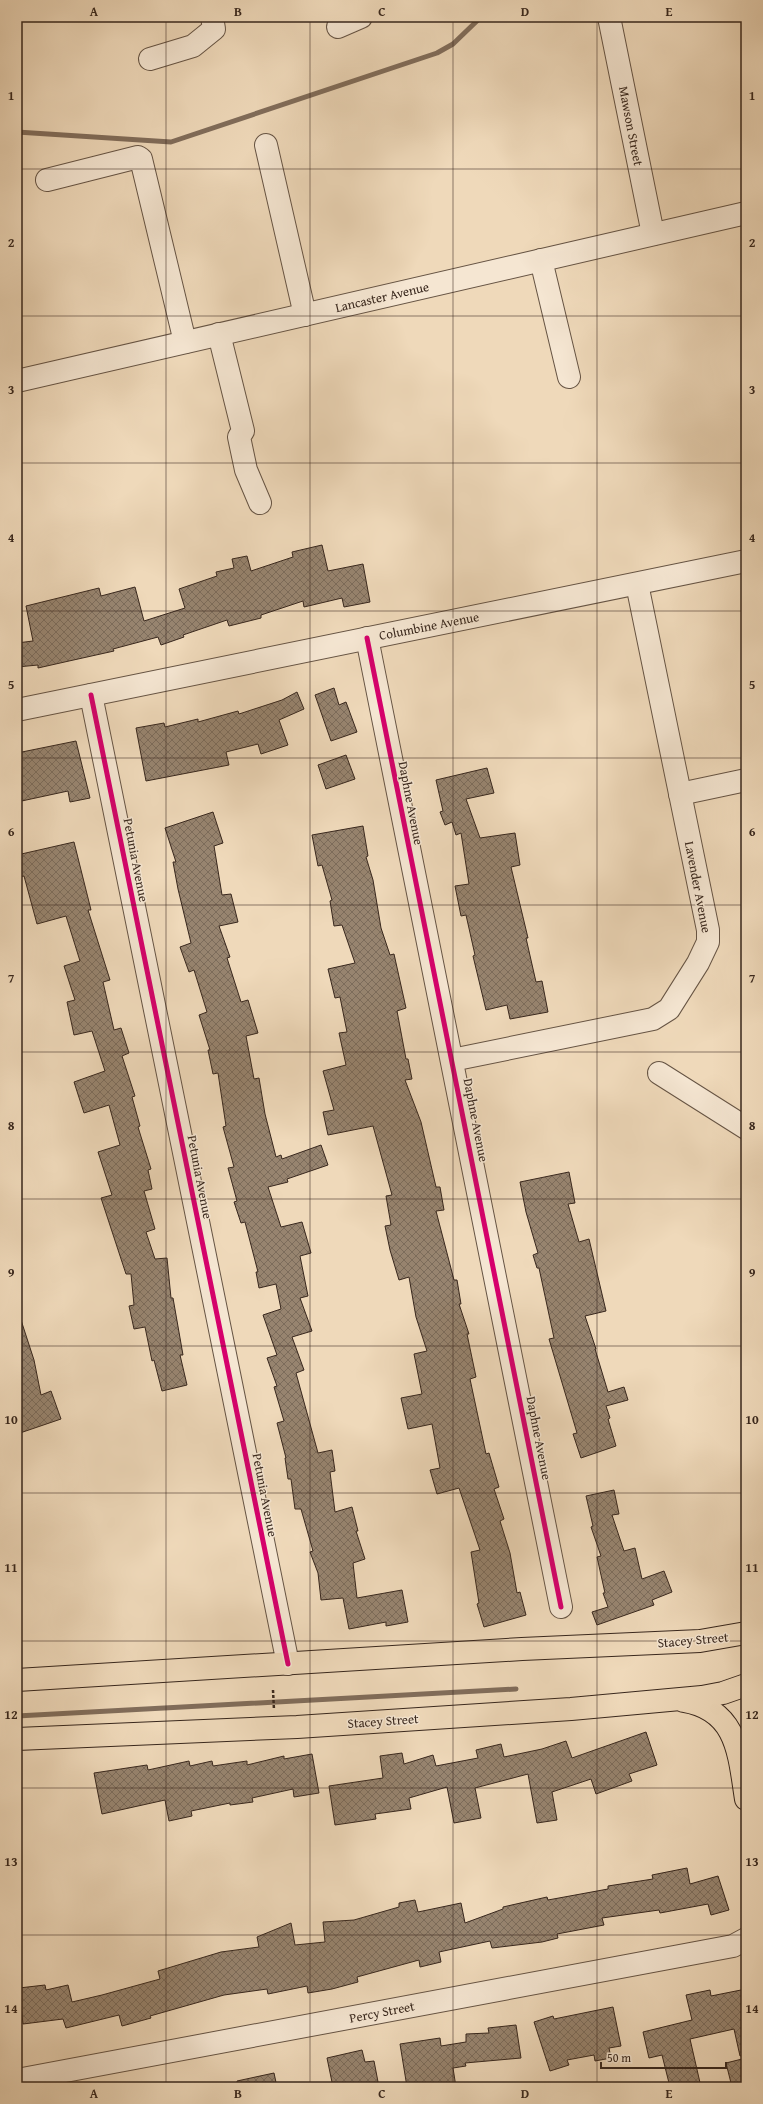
<svg xmlns="http://www.w3.org/2000/svg" width="763" height="2104" font-family="'Gentium Book Plus',serif">
<style>
.lines{fill:none;stroke-linecap:round;stroke-linejoin:round}
.stream{stroke:#816d5b;stroke-width:5}
.building{fill:url(#building-cross-hatch);stroke:#38271d}
.minor-casing{stroke:#665444;stroke-width:24}
.highway-casing{stroke:#38271d;stroke-width:24}
.path{stroke:#38271d;stroke-width:2.5;stroke-dasharray:3 2;stroke-linecap:butt}
.minor{stroke:#f5e6d2;stroke-width:22}
.highway{stroke:#efd9ba;stroke-width:22}
.cycleway-casing{stroke:#f5e6d2;stroke-width:8}
.cycleway{stroke:#d6006c;stroke-width:5}
.grid{fill:none;stroke:#38271d;stroke-width:1;stroke-opacity:0.55}
.labels{text-anchor:middle;dominant-baseline:central;stroke-width:3;stroke-linejoin:round;paint-order:stroke}
.street-label{font-size:13px;fill:#38271d;stroke:#f5e6d2}
.neatline{fill:none;stroke:#38271d;stroke-width:1.5}
.grid-label{font-size:13px;text-anchor:middle;font-weight:bold;fill:#38271d}
</style>
<defs>
<pattern id="building-cross-hatch" width="8" height="8" patternUnits="userSpaceOnUse"><rect width="8" height="8" fill="#97846f"/><path d="M0 0l8 8M0 8l8-8" fill="none" stroke="#7c6c5b"/></pattern>
</defs>
<rect width="100%" height="100%" fill="#efd9ba"/>
<filter id="stains"><feTurbulence type="fractalNoise" baseFrequency=".005" numOctaves="4"/><feColorMatrix values="0 0 0 0 .2 0 0 0 0 .09 0 0 0 0 .02 0 0 0 .5 -.17"/></filter>
<radialGradient id="worn" r=".72"><stop offset=".6" stop-color="#630" stop-opacity="0"/><stop offset="1" stop-color="#630" stop-opacity=".3"/></radialGradient>
<g class="lines">
<g class="stream">
<path d="M17,132L171,142L437,53L453,44L481,17"/>
<path d="M17,1716L516,1689"/>
</g>
</g>
<g class="building">
<path d="M322,545L328,571L363,564L370,602L344,607L342,598L304,607L303,601L261,615V618L229,626L227,620L183,635L184,637L161,645L158,637L113,649L114,651L69,661L38,668V665L17,667V643L33,641L26,606L99,588L101,596L135,587L144,621L185,608L179,589L217,576L216,572L234,568L232,559L247,556L251,571L293,557L292,552Z"/>
<path d="M334,688L339,705L346,702L357,732L331,741L315,695Z"/>
<path d="M297,692L304,709L279,720L288,745L261,754L258,744L226,752L229,765L146,781L136,728L164,723L165,727L198,719V722L238,711L239,714L282,700Z"/>
<path d="M76,741L90,798L70,802L68,791L17,802V772H20L17,753Z"/>
<path d="M346,755L355,779L326,789L318,765Z"/>
<path d="M487,768L494,793L466,799L480,838L515,833L520,865L511,867L528,938H526L536,982L542,981L548,1012L510,1019L507,1005L486,1010L473,956L475,955L466,915L461,916L455,886L469,884L461,833L456,835L452,822L445,825L440,812L443,811L436,780Z"/>
<path d="M213,812L223,843L214,846L222,895L231,894L238,922L219,926L230,957L227,958L241,1002L248,1000L258,1033L246,1036L254,1079L259,1078L265,1114L276,1157L281,1155L282,1159L321,1145L328,1165L287,1179L288,1182L268,1187L281,1227L302,1222L311,1253L300,1256L308,1296L300,1298L312,1331L292,1337L304,1370L296,1373L318,1453L332,1450L335,1471L330,1472L335,1512L352,1507L358,1531H356L365,1559L353,1563L357,1598L402,1590L408,1622L386,1626V1622L349,1629L343,1598L321,1600L318,1573L310,1552L313,1551L301,1509H295L291,1479H288L285,1458H286L277,1423L284,1421L274,1387L277,1386L267,1358L277,1355L263,1315L281,1309L276,1284L259,1288L256,1272H258L245,1222L241,1223L234,1202L237,1201L228,1168L234,1167L223,1127L226,1126L218,1073L213,1074L208,1050H210L199,1015L207,1012L194,970L189,972L180,947L191,943L178,889L173,862H176L165,828Z"/>
<path d="M363,826L368,856L366,857L373,880L381,928L390,955L394,954L406,1008L397,1011L406,1059H408L412,1079L405,1080L421,1122L436,1187H440L444,1210L436,1211L454,1280H457L461,1304H459L469,1334H467L476,1377L470,1379L486,1454L489,1453L499,1487L494,1489L504,1519L500,1521L510,1553L517,1593L520,1592L526,1615L484,1627L477,1604L479,1603L471,1552L480,1550L459,1488L437,1494L430,1470L440,1468L432,1424L408,1429L401,1398L422,1394L414,1354L427,1351L416,1317L409,1277L399,1280L390,1250L385,1226L391,1225L386,1196L392,1195L373,1126L328,1135L323,1112L334,1110L323,1071L346,1065L339,1033L347,1032L340,997L335,998L328,969L355,963L342,925L334,926L330,901L332,900L322,865L318,866L312,835Z"/>
<path d="M74,842L91,910H88L110,980L103,982L114,1030L121,1028L129,1053L122,1056L135,1096L132,1097L140,1126L138,1127L151,1169L148,1170L152,1189L144,1191L155,1229L146,1232L155,1259L167,1258L171,1298H173L183,1355H180L187,1385L162,1391L154,1360L152,1361L145,1327L134,1329L129,1306L134,1305L131,1274H126L101,1198L112,1195L98,1152L120,1145L109,1105L84,1113L74,1082L105,1071L92,1031L74,1035L67,1002L75,1000L64,966L80,961L66,916L37,924L24,876L19,877L17,867V855Z"/>
<path d="M569,1172L575,1203L568,1204L579,1242L589,1239L606,1311L585,1316L596,1349H595L608,1392L624,1387L628,1400L606,1406L610,1418L608,1419L616,1446L581,1458L573,1434L577,1433L549,1339L554,1338L539,1268H537L533,1255L538,1253L526,1212L520,1182Z"/>
<path d="M17,1317H20L34,1360L41,1395L51,1391L61,1419L17,1434Z"/>
<path d="M614,1490L619,1514L612,1515L624,1551L635,1548L642,1579L664,1571L672,1592L652,1600L654,1605L597,1625L592,1612L608,1607L603,1593H605L597,1557L601,1556L591,1527L593,1526L586,1496Z"/>
<path d="M646,1732L657,1765L629,1774L632,1781L596,1794L591,1779L552,1792L557,1820L537,1823L528,1774L475,1788L481,1818L454,1823L447,1787L409,1798L411,1809L375,1814L376,1819L335,1825L329,1786L383,1778L380,1756L402,1753L404,1764L433,1755L436,1766L478,1758L476,1750L501,1744L504,1757L542,1749L566,1741L572,1758Z"/>
<path d="M312,1754L319,1793L294,1797L293,1789L252,1798L253,1802L230,1805V1803L191,1811L192,1816L169,1821L165,1800L102,1814L94,1773L147,1765L148,1770L189,1761L190,1766L212,1761L213,1766L247,1761V1765L284,1756V1759Z"/>
<path d="M687,1868L690,1884L718,1876L729,1910L711,1915L708,1904L660,1913L659,1910L602,1918L604,1925L557,1934L558,1938L542,1942L492,1948L490,1941L439,1952L441,1962L420,1967L419,1960L357,1977L358,1982L332,1989L308,1993L307,1986L268,1994L267,1989L224,1995L150,2016L151,2018L122,2026L119,2015L66,2028L63,2019L23,2024L19,1988L45,1985L46,1990L68,1985L72,2002L102,1995L160,1979L158,1971L221,1952L259,1947L257,1937L291,1923L295,1945L325,1942L323,1922L354,1920L399,1907V1903L415,1900L418,1912L461,1903L465,1923L503,1909V1907L547,1897L548,1900L608,1889V1886L653,1879L652,1875Z"/>
<path d="M746,1989V2055L740,2056L734,2029L690,2039L701,2087H670L662,2055L649,2058L643,2032L692,2020L686,1995L710,1990L711,1996Z"/>
<path d="M613,2007L621,2046L609,2048L611,2058L595,2061L594,2055L567,2060L569,2065L550,2071L534,2022L553,2016L554,2019Z"/>
<path d="M516,2025L521,2058L465,2063L466,2066L453,2068L456,2087H407L400,2044L440,2038L441,2046L466,2042V2034L489,2033L488,2028Z"/>
<path d="M362,2050L365,2062L374,2061L379,2087H333L327,2058Z"/>
<path d="M746,2058V2087H732L726,2063Z"/>
<path d="M274,2073L277,2087H237V2081Z"/>
</g>
<g class="lines">
<g class="minor-casing">
<g id="minor">
<path d="M609,17L653,234"/>
<path d="M338,27L361,17"/>
<path d="M150,59L193,46L214,29L212,17"/>
<path d="M266,145L305,315"/>
<path d="M47,180L138,157L141,159L185,342"/>
<path d="M541,260L569,377"/>
<path d="M219,334L243,431L239,437L246,470L260,503"/>
<path d="M17,381L746,213"/>
<path d="M367,638L561,1607"/>
<path d="M91,695L288,1664"/>
<path d="M17,710L746,561"/>
<path d="M680,794L746,780"/>
<path d="M452,1060L653,1019L669,1009L698,963L708,942V930L637,584"/>
<path d="M659,1073L746,1128"/>
<path d="M17,2080L733,1946L746,1939"/>
</g>
</g>
<g class="highway-casing">
<g id="highway">
<path d="M17,1680L522,1649L700,1641L746,1633"/>
<path d="M684,1701C738,1710 739,1755 746,1799"/>
<path d="M17,1739L297,1727L571,1709L702,1697L723,1693L746,1685"/>
</g>
</g>
<path class="path" d="M273,1690L274,1710"/>
<use href="#minor" class="minor"/>
<use href="#highway" class="highway"/>
<g class="cycleway-casing">
<g id="cycleway">
<path d="M367,638L561,1607"/>
<path d="M91,695L288,1664"/>
</g>
</g>
<use href="#cycleway" class="cycleway"/>
</g>
<path class="grid" d="M166,17V2087M310,17V2087M453,17V2087M597,17V2087M17,169H746M17,316H746M17,463H746M17,611H746M17,758H746M17,905H746M17,1052H746M17,1199H746M17,1346H746M17,1493H746M17,1641H746M17,1788H746M17,1935H746"/>
<g class="labels">
<g class="street-label">
<text transform="translate(631 126) rotate(79)">Mawson Street</text>
<text transform="translate(382 297) rotate(-13)">Lancaster Avenue</text>
<text transform="translate(429 626) rotate(-11)">Columbine Avenue</text>
<text transform="translate(411 803) rotate(79)">Daphne Avenue</text>
<text transform="translate(136 860) rotate(79)">Petunia Avenue</text>
<text transform="translate(698 887) rotate(79)">Lavender Avenue</text>
<text transform="translate(476 1120) rotate(79)">Daphne Avenue</text>
<text transform="translate(200 1177) rotate(79)">Petunia Avenue</text>
<text transform="translate(539 1438) rotate(79)">Daphne Avenue</text>
<text transform="translate(265 1495) rotate(79)">Petunia Avenue</text>
<text transform="translate(693 1640) rotate(-5)">Stacey Street</text>
<text transform="translate(383 1721) rotate(-4)">Stacey Street</text>
<text transform="translate(382 2012) rotate(-11)">Percy Street</text>
</g>
</g>
<rect width="763" height="2104" fill="none" stroke="#efd9ba" stroke-width="44"/>
<path d="M601 2062v6h125v-6" fill="none" stroke="#38271d" stroke-width="2"/>
<text x="607" y="2062" font-size="12" fill="#38271d" stroke="#f5e6d2" stroke-width="3" paint-order="stroke">50 m</text>
<rect x="22" y="22" width="719" height="2060" class="neatline"/>
<g class="grid-label">
<text x="94" y="16">A</text>
<text x="238" y="16">B</text>
<text x="382" y="16">C</text>
<text x="525" y="16">D</text>
<text x="669" y="16">E</text>
<text x="11" y="100">1</text>
<text x="752" y="100">1</text>
<text x="11" y="247">2</text>
<text x="752" y="247">2</text>
<text x="11" y="394">3</text>
<text x="752" y="394">3</text>
<text x="11" y="542">4</text>
<text x="752" y="542">4</text>
<text x="11" y="689">5</text>
<text x="752" y="689">5</text>
<text x="11" y="836">6</text>
<text x="752" y="836">6</text>
<text x="11" y="983">7</text>
<text x="752" y="983">7</text>
<text x="11" y="1130">8</text>
<text x="752" y="1130">8</text>
<text x="11" y="1277">9</text>
<text x="752" y="1277">9</text>
<text x="11" y="1424">10</text>
<text x="752" y="1424">10</text>
<text x="11" y="1572">11</text>
<text x="752" y="1572">11</text>
<text x="11" y="1719">12</text>
<text x="752" y="1719">12</text>
<text x="11" y="1866">13</text>
<text x="752" y="1866">13</text>
<text x="11" y="2013">14</text>
<text x="752" y="2013">14</text>
<text x="94" y="2098">A</text>
<text x="238" y="2098">B</text>
<text x="382" y="2098">C</text>
<text x="525" y="2098">D</text>
<text x="669" y="2098">E</text>
</g>
<rect width="100%" height="100%" filter="url(#stains)"/>
<rect width="100%" height="100%" fill="url(#worn)"/>
</svg>
